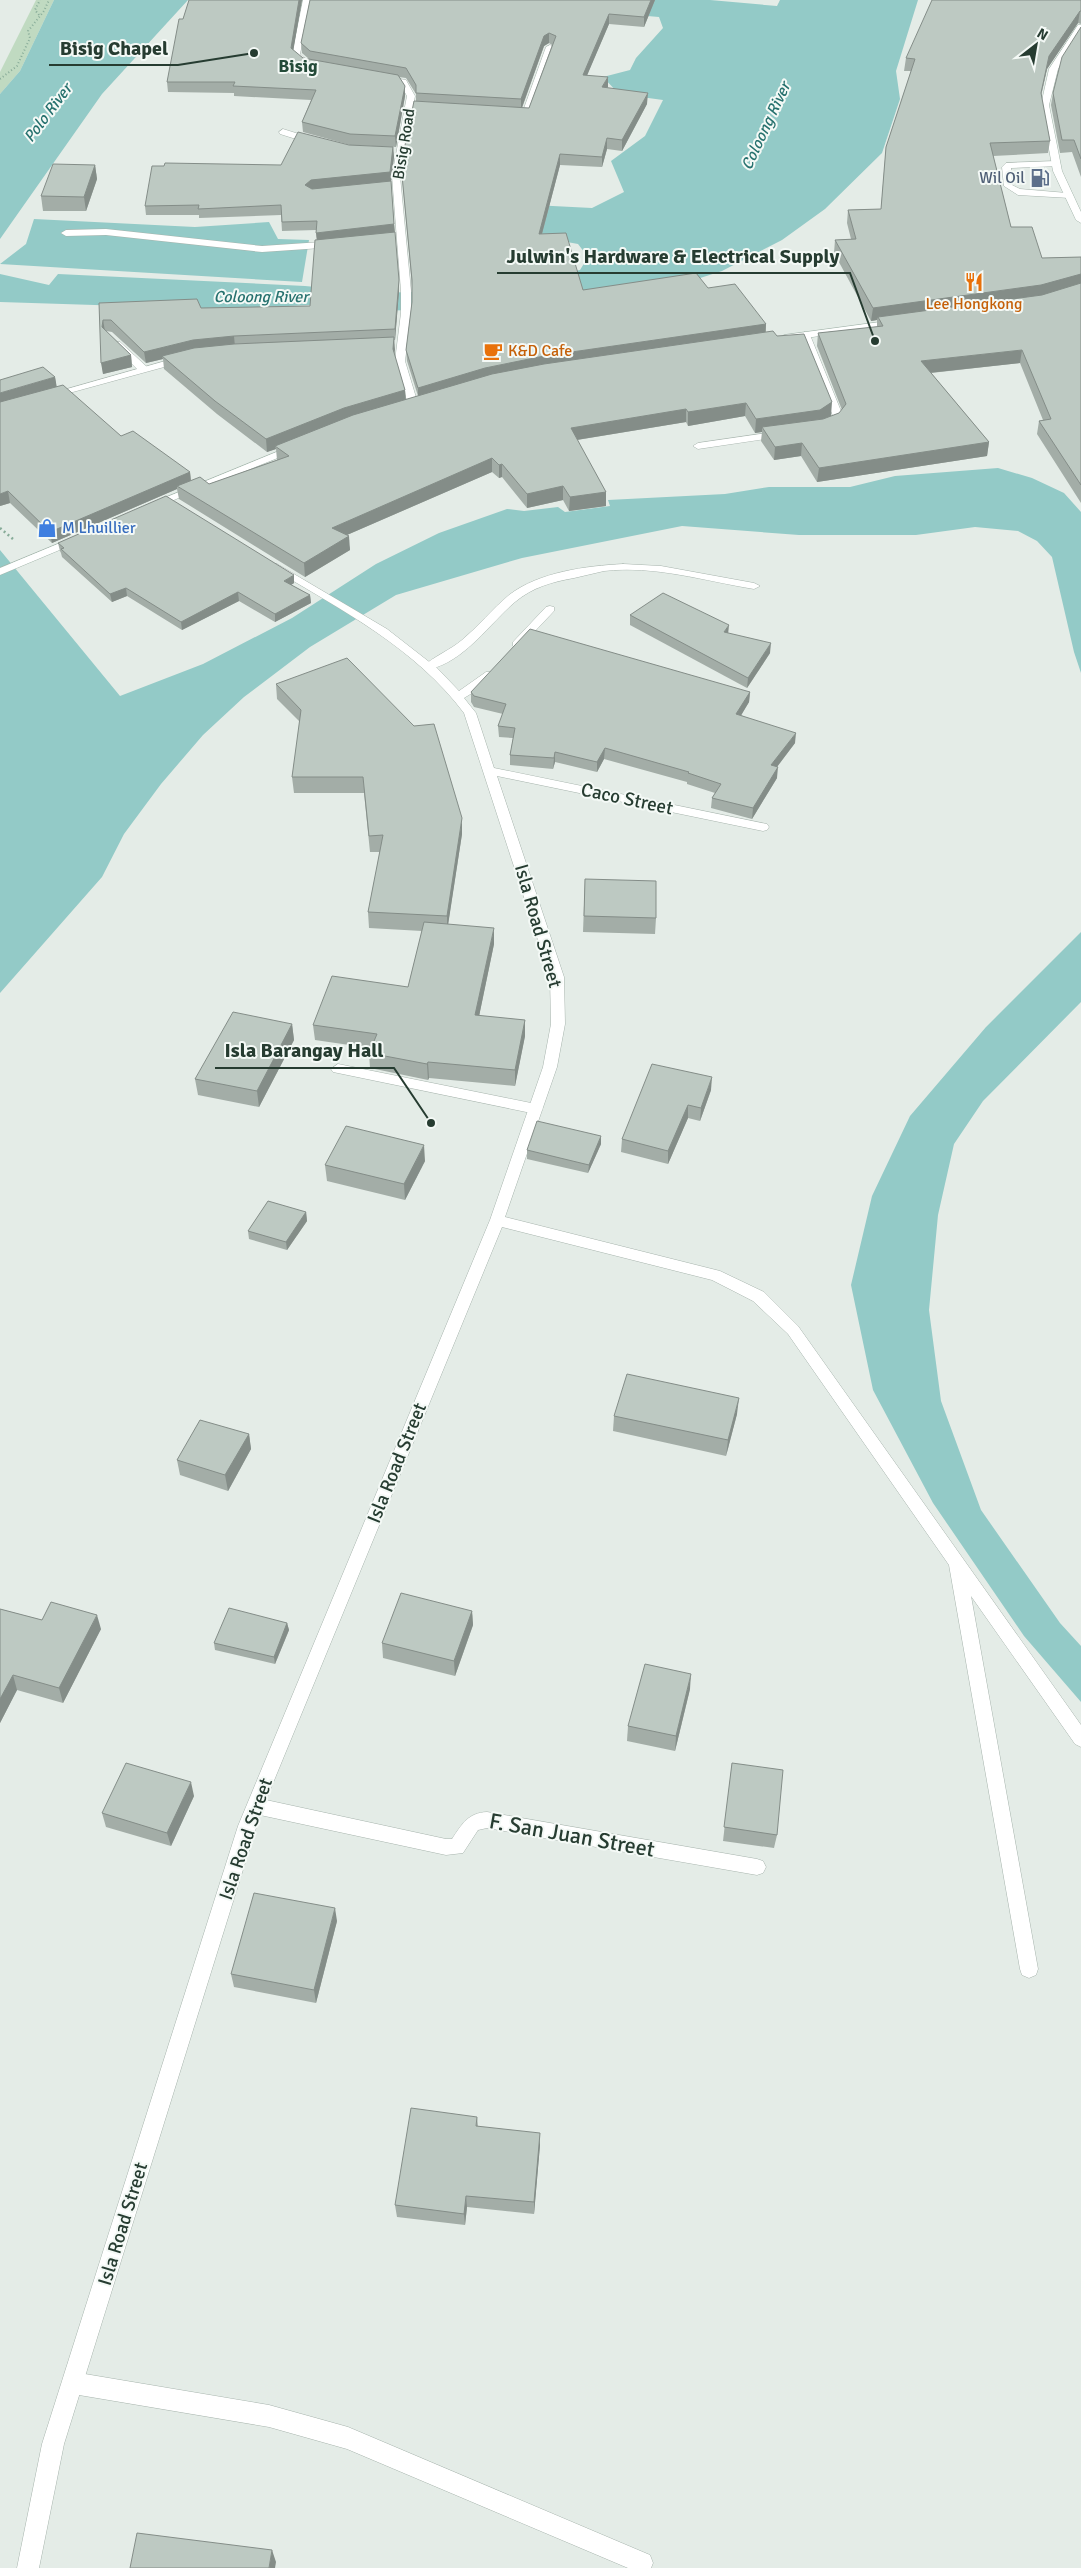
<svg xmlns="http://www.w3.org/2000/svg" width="1081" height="2568" font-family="Signika,sans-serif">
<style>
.green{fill:#c0dac1}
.water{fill:#93cac7}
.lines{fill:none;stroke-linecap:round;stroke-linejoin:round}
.lane-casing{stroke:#a7b4ad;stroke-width:1}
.street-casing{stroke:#a7b4ad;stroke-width:1}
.secondary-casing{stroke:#a4b6ac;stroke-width:1}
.path-far1{stroke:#88ac99;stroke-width:2;stroke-dasharray:1 2.5;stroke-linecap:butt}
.path{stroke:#88ac99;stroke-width:2.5;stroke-dasharray:2 3;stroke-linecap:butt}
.lane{fill:#fff;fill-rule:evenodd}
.street{fill:#fff;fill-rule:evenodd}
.secondary{fill:#fff;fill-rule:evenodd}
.wall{fill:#a3ada7;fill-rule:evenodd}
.shaded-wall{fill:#848d88}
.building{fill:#bdc9c2;stroke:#848d88}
.labels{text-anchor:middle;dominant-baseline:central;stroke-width:4;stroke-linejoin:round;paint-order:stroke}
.far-water-label{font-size:16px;font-style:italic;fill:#26716e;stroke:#f4f9f6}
.far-street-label{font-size:16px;fill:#263c31;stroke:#f4f9f6}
.far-service-label{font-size:16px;fill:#4e5e75;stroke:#f4f9f6;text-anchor:end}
.far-food-label{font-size:16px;fill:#c56008;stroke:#f4f9f6}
.far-shop-label{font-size:16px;fill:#366cbe;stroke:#f4f9f6;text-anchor:start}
.far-quarter-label{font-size:18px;font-weight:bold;fill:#244b39;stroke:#f4f9f6}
.street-label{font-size:19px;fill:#263c31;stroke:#f4f9f6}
.near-street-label{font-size:22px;fill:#263c31;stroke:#f4f9f6}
.leader{fill:none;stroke:#263c31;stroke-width:2}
.callout-dot{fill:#263c31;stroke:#f4f9f6;stroke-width:2}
.callout-label{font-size:20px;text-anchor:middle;font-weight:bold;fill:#263c31;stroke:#f4f9f6;stroke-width:4;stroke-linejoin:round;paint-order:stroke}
</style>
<rect width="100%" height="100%" fill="#e4ece7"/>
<path class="green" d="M36,0H54L20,71L0,94V72Z"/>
<g class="water">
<path d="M54,0H188L102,94L0,239V94L20,71Z"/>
<path d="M627,0H710L777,6L780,0H918L896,71L900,99L882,153L825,209L782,240L722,271L669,288L426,310L341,311L334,304L221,309L0,302V274L49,285L58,274L305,286L380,293L471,290L580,270L588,257L578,244L545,238L476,202L592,208L624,192L611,161L645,136L663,100L619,94L603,77L630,70L636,58L663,28L659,17L578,10Z"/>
<path d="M34,219L195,227L269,222L278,239L309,240L302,282L0,264L26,244Z"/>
<path d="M998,468L1032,478L1064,493L1081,512V673L1074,652L1052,557L1037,541L1018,531L975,527L916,535H799L682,526L522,558L396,595L310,647L244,697L203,735L161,784L124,834L102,877L0,993V550L120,696L203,664L292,618L376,564L439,533L507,509L524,511L558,507L565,512L610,506L608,500L725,494L769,487H850L895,476Z"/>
<path d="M1081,932V1002L983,1101L954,1144L938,1215L929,1310L941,1401L981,1510L1060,1623L1081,1646V1702L1024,1636L933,1503L873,1390L851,1285L872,1196L910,1116L986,1027Z"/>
</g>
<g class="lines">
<g class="lane-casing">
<g id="lane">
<path d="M283,129L318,140L319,142L315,145L280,134L279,132Z"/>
<path d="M1057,161L1060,162V166L1011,168L1012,185L1020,189L1067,193L1071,196L1070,198L1018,195L1004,186L1002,167L1006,163Z"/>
<path d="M106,229L262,246L336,241L341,244L336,247L262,252L106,235L66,236L61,233L66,230Z"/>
<path d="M114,342H120L147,367V371H139L114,346Z"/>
<path d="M623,564L661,566L754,583L760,586L754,589C705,581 654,565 604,571C594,573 584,576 574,578C552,582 533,587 515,602C489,624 465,661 430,669L424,666C431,658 452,649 462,640C479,626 492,609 509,595C539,572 586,566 623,564Z"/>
<path d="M338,1064L536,1104L543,1109L536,1114L333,1072L331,1069Z"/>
<path d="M73,2372L269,2405L348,2427L650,2555L653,2563L651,2568H628L347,2449L269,2427L73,2394L66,2390L62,2383L66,2376Z"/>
</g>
</g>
<g class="street-casing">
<g id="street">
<path d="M303,0H311L300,54L313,66L309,68L292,55Z"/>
<path d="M550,45L554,47L531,113L515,118V114L523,111L546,47Z"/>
<path d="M383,76L406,80L415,96L400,176L411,291V313L405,361L418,404L413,407L408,404L395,361L401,313V291L392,176L407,96L400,84L380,80L379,78Z"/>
<path d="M805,332L810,335L843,416L837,425L826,429L821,426L833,416L800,335Z"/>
<path d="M183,356L186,357V361L51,398L46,395Z"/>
<path d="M781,431L786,434L785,436L698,449L693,446L698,443Z"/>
<path d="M277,564L387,629L437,668L459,691L486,672H494V676L482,687L464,698L476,713L494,768L767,824L769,827L767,830L763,831L497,776L564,977L565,1024L557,1067L505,1217L720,1271L764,1292L798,1326L1081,1725V1747L1075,1744L971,1596L1038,1969L1036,1975L1029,1978L1022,1975L1020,1969L949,1565L788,1334L753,1301L712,1280L502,1227L266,1800L446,1839H452C462,1824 468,1813 487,1812L757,1859L763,1861L766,1867L763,1873L757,1875L487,1828L478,1830L463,1853L446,1855L260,1815L64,2444L39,2568H17L42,2444L238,1826L490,1220L543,1067L551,1024L550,977L464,713C415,648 342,610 273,569L271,567Z"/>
<path d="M550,606L554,607V611L521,646H513V642L546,607Z"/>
</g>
</g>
<g class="secondary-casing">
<g id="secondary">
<path d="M1078,25H1081V32L1058,69L1049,105L1062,171L1081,212V223L1076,220L1053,171L1041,105L1049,69Z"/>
<path d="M895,320L898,321V325L784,341L779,338L784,335Z"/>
<path d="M296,444L300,445V449L154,508H146L145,506Z"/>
<path d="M77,536L82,539L81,541L0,575V568Z"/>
</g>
</g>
<g class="path-far1">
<path d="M39,15L35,10L40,0"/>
<path d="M0,79L17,66L30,38L28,31L44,11L49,0"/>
</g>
<path class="path" d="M0,528L13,539"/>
<use href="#lane" class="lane"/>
<use href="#street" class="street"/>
<use href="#secondary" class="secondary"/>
</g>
<g class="wall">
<path d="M189,0H302L293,50L303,58L309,59L302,53L301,43L310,0H655L644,27L609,24L587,75L607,88L647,104L622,151L607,149L602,167L560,165L542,234L583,290L708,288L766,324V332L831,416L828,417L839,413L842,410L817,346L818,333L877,327V320L871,321L834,253L835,240L851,239L847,223L848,210L881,209L886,147L911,71H904L906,58L1081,0V24L1078,23L1047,69L1041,95L1050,141L1048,153L993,156L1011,227L1042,258L1081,257V503L1037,434L1039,421L1043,420L1020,363L931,373L989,442L987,456L817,482L801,456L774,460L761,441L762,432L755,433L745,416L688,426L686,422L577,440L606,492V506L569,511L563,500L527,508L502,477L499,478L492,472L347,535L350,550L305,577L179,499L177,489L52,543L10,503L0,506L55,377L56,386L121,436L190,472L191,480L209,484L277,460L276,449L267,452L217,414L164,369L163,359L146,363L112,332L106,331L131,355L132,367L103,374L99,303L201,308L310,306L317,240L316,230L282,231L281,215L199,218V215H146L145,206L281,165L349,145L393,147L394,157L391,181L399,291L395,340H394V354L405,390L406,400L418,396L407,361L406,350L412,302V286L401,165L416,102V94L406,78L399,77L405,86V96L396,147L350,145L303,132L302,122L311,100L234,96V93L168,92L167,82L183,19ZM549,43L552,45L529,108H522L544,46Z"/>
<path d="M1081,27V177L1072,152L1060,153L1051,105L1053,93Z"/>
<path d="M95,165L97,179L86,211H43L41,196Z"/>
<path d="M58,543L294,583L291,585L310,595L311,603L275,622L239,601L182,630L127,596L112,602L62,557L61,553L60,551Z"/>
<path d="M630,615L770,653L747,688L630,625Z"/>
<path d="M276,684L462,834L448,924L494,944L479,1016L525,1020V1036L515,1086L429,1078L428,1080L370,1068L369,1053L370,1048L315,1040L313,1025L408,987L422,931L369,928L368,912L380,852H370L364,793H294L292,777L300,722L277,699Z"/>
<path d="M471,692H750L749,702L741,715L795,743L777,767V778L752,819L711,808L712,798L715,793L687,784V782L604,759L597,772L555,762L553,769L510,765V755L513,738L499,737L498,726L503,714L474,707L471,702Z"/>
<path d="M585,879L656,918L655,934L583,932Z"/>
<path d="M292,1024L294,1040L259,1107L198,1095L195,1079Z"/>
<path d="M711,1090L700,1121L688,1118L668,1164L621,1152L622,1139Z"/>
<path d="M601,1136V1144L588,1173L527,1159V1150Z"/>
<path d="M425,1161L405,1200L327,1181L325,1165Z"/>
<path d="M306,1212L307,1221L287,1250L249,1239L248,1231Z"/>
<path d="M737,1414L726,1456L613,1431L614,1416Z"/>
<path d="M249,1434L251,1449L228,1491L180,1475L177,1460Z"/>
<path d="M0,1609L42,1620L101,1629L63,1703L17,1690L0,1723Z"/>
<path d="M472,1611L473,1625L455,1676L383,1658L382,1643Z"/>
<path d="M287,1623L289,1630L275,1664L215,1650L214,1643Z"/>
<path d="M690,1689L675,1751L627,1741L628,1726Z"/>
<path d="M732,1763L777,1835L774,1848L723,1841Z"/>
<path d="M194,1796L171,1846L106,1827L102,1813Z"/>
<path d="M337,1921L316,2003L234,1987L231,1974Z"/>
<path d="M477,2117L478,2126L540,2145L534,2214L467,2207L465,2225L397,2217L395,2205Z"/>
</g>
<g class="shaded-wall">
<path d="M299,0H302L292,58L291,48Z"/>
<path d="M651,0H655L644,27V17Z"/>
<path d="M1080,11L1078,23L1047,69L1039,105L1049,56Z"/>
<path d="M609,14V24L583,85V75Z"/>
<path d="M549,33V43L544,46L521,110V99L544,36Z"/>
<path d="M608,77V87L602,98V87Z"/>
<path d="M405,86V96L396,147L395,136Z"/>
<path d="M648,93L647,104L622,151V140Z"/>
<path d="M607,138V149L602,167V157Z"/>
<path d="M393,147L394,157L391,182L306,194L305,185L311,180Z"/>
<path d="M560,154V165L539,245V234Z"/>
<path d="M95,165L97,179L86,211L84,197Z"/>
<path d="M394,224L395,234L317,242L316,233Z"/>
<path d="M1081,274V283L1039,298L878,317L877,320L871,321L873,308Z"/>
<path d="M399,280V291L395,340V329Z"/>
<path d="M103,320L105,331L102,327Z"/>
<path d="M766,324L765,336L418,399V388L485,368L544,356Z"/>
<path d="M234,336L235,347L162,356L163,359L146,363L144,352L193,340Z"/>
<path d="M394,337L395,350L393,362V349Z"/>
<path d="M1022,350L1020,363L919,374L921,361Z"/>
<path d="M131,355L132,367L103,374L101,363Z"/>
<path d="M55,377L57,388L0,405V393Z"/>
<path d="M405,390L406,403L275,446L276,449L267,452L266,439L344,408Z"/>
<path d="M832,402L831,416L819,423L762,427V432L755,433L756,419Z"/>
<path d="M746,403L745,416L688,426V412Z"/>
<path d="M686,409V422L570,441L571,428Z"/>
<path d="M989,442L987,456L817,482L819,468Z"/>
<path d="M802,443L801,456L774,460L775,447Z"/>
<path d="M492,458V472L333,541L332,528Z"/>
<path d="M502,464V477L499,478V465Z"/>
<path d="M190,472L191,483L177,486V489L52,543L50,532Z"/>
<path d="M563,486V500L527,508V494Z"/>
<path d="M8,491L10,503L0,506V494Z"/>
<path d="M606,492V506L569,511L570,497Z"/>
<path d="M349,536L350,550L305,577L304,563Z"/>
<path d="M294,575V583L285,589L284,581Z"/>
<path d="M126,588L127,596L112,602L110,594Z"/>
<path d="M238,592L239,601L182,630L181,622Z"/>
<path d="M310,595L311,603L275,622V614Z"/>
<path d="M729,625L728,635L724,632Z"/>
<path d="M771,643L770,653L747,688L748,678Z"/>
<path d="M750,692L749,702L736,724V714Z"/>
<path d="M796,733L795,743L770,776L771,765Z"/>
<path d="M605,748L604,759L597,772V762Z"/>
<path d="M555,752V762L553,769L554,758Z"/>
<path d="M778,767L777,778L752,819L753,808Z"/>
<path d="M462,818V834L447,932V916Z"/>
<path d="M494,928V944L476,1031L475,1015Z"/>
<path d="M525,1020V1036L515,1086V1070Z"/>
<path d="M292,1024L294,1040L259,1107L257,1091Z"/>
<path d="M428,1062L429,1078L428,1080L427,1064Z"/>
<path d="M712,1077L711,1090L700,1121L701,1108Z"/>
<path d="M688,1105V1118L668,1164V1151Z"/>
<path d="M601,1136V1144L588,1173L589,1165Z"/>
<path d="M424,1145L425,1161L405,1200L404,1184Z"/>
<path d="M306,1212L307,1221L287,1250L286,1242Z"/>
<path d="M739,1398L737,1414L726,1456L728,1440Z"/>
<path d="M249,1434L251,1449L228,1491L225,1475Z"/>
<path d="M472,1611L473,1625L455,1676L454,1661Z"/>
<path d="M97,1615L101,1629L63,1703L59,1688Z"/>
<path d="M287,1623L289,1630L275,1664L274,1657Z"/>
<path d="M691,1674L690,1689L675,1751L676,1736Z"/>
<path d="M13,1675L17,1690L0,1723V1699Z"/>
<path d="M191,1782L194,1796L171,1846L167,1833Z"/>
<path d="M335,1908L337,1921L316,2003L314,1990Z"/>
<path d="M540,2133V2145L534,2214V2202Z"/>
<path d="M466,2196L467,2207L465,2225L464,2214Z"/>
<path d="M272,2550L276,2562L275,2568H269Z"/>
</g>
<g class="building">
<path d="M189,0H299L291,48L303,58L398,75L405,86L395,136L350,134L302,122L316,90L233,86L235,82H167L179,19H183Z"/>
<path d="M310,0H651L644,17L609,14L583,75L608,77L602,87L648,93L622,140L607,138L602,157L560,154L539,234L566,233L583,290L696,273L708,288L735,284L766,324L544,356L485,368L418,388L406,350L412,302V280L401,165L414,101L529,108L556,36L549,33L544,36L521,99L416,93V85L406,68L310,51L301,43Z"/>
<path d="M932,0H1081V11H1080L1049,56L1041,93L1050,141L990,143L1011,227H1032L1042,258L1081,257V274L1041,285L873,308L835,240L856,239L848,210L881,209L886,147L915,59L906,58Z"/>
<path d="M1081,27V159L1074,140H1062L1053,93L1062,57Z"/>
<path d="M298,132L349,145L393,147L390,172L311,180L305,185L312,189L391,181L394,224L316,233L317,221L282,222L281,205L198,209L199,205L145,206L152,166H164L165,163L281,165Z"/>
<path d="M53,164L95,165L84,197L41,196Z"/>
<path d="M395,232L399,280L395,329L234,336L193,340L144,352L111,320H103L102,327L131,355L101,363L99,303L197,299L201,308L310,306L315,240Z"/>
<path d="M1081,283V485L1039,421L1051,419L1022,350L921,361L989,442L819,468L802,443L775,447L762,427L823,419L839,413L846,404L818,333L883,326L878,317L1042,295Z"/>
<path d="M773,331L777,336L804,334L832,402L820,410L756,419L746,403L688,412L686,409L571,428L606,492L570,497L563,486L527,494L502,464L499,465L492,458L332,528L349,536L304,563L177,486L200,477L209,484L289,456L275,446L353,415L492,374L544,364Z"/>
<path d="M394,337L393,349L405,390L344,408L266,439L215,401L162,356L194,348L234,344Z"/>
<path d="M43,367L55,377L0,393V380Z"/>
<path d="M63,385L121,436L133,431L190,472L50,532L8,491L0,494V402Z"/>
<path d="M166,496L294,575L284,581L310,595L275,614L238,592L181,622L126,588L110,594L61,549L64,548L58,543Z"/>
<path d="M663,593L729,625L724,632L771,643L748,678L630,615Z"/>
<path d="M530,629L750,692L736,714L796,733L771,765L778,767L753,808L712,798L721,784L688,773L689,772L605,748L597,762L555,752L554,758L510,755L515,728L498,726L506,704L474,696L471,692Z"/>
<path d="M347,658L414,726L434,724L462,818L447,916L368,912L383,835L369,836L363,777H292L301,710L276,684Z"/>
<path d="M585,879L656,881V918L584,916Z"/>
<path d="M424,922L494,928L475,1015L525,1020L515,1070L428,1062L427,1064L369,1053L377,1034L313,1025L332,976L408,987Z"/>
<path d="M233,1012L292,1024L257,1091L195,1079Z"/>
<path d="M652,1064L712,1077L701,1108L688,1105L668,1151L622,1139Z"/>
<path d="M537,1121L601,1136L589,1165L527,1150Z"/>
<path d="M346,1126L424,1145L404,1184L325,1165Z"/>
<path d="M268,1201L306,1212L286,1242L248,1231Z"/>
<path d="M627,1374L739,1398L728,1440L614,1416Z"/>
<path d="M200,1420L249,1434L225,1475L177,1460Z"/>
<path d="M401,1593L472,1611L454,1661L382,1643Z"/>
<path d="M51,1602L97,1615L59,1688L13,1675L0,1699V1609L42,1620Z"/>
<path d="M229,1608L287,1623L274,1657L214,1643Z"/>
<path d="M645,1664L691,1674L676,1736L628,1726Z"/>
<path d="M126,1763L191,1782L167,1833L102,1813Z"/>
<path d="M732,1763L783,1770L777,1835L724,1827Z"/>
<path d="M254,1893L335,1908L314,1990L231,1974Z"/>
<path d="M411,2108L477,2117L476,2126L540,2133L534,2202L466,2196L464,2214L395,2205Z"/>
<path d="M137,2533L272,2550L269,2568H130Z"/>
</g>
<defs>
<g id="fuel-bare" transform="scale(1.5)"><path d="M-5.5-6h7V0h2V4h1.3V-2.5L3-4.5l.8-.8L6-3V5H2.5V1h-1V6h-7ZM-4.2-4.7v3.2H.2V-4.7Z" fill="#5c6f8a" stroke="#f4f9f6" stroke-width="2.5" paint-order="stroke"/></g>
<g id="restaurant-bare" transform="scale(1.5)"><path d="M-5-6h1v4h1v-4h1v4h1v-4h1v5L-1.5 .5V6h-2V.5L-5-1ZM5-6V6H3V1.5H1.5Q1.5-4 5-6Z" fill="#e8710a" stroke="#f4f9f6" stroke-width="2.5" paint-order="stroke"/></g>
<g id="cafe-bare" transform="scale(1.5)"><path d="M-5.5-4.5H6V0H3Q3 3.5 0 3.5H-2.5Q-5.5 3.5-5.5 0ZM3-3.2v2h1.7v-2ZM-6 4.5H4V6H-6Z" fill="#e8710a" stroke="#f4f9f6" stroke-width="2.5" paint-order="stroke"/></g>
<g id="shop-bare" transform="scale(1.5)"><path d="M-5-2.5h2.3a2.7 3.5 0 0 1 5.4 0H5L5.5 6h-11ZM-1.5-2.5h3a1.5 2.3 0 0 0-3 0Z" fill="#3f7fe0" stroke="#f4f9f6" stroke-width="2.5" paint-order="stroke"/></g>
</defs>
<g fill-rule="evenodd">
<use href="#fuel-bare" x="1040" y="178"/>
<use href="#restaurant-bare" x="974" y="282"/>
<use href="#cafe-bare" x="493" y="351"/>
<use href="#shop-bare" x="47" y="528"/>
</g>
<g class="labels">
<g class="far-water-label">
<text transform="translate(48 113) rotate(-53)">Polo River</text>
<text transform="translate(766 126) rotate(-65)">Coloong River</text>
<text x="261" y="297">Coloong River</text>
</g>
<g class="far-street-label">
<text transform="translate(404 144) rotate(-81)">Bisig Road</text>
</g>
<g class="far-service-label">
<text x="1025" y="178">Wil Oil</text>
</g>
<g class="far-food-label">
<text x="974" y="304">Lee Hongkong</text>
<text x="508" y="351" text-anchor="start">K&amp;D Cafe</text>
</g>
<g class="far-shop-label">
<text x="62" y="528">M Lhuillier</text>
</g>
<g class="far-quarter-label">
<text x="298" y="66">Bisig</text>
</g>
<g class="street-label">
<text transform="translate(627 799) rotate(12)">Caco Street</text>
<text transform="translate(538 926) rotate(74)">Isla Road Street</text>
<text transform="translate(397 1463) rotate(-68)">Isla Road Street</text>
<text transform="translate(246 1839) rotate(-71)">Isla Road Street</text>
<text transform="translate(123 2224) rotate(-73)">Isla Road Street</text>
</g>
<g class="near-street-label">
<text transform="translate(572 1835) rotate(10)">F. San Juan Street</text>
</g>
</g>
<path class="leader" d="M254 53L178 65H49M875 341L850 273H497M431 1123L394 1068H215"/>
<g class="callout-dot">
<circle cx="254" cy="53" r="5"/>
<circle cx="875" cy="341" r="5"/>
<circle cx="431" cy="1123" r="5"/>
</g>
<g class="callout-label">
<text x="114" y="55">Bisig Chapel</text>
<text x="673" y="263">Julwin's Hardware &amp; Electrical Supply</text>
<text x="304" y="1057">Isla Barangay Hall</text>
</g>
<g transform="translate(1036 45) rotate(31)" stroke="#f4f9f6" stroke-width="4" paint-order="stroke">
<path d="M0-4L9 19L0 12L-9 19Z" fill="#263c31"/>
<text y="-8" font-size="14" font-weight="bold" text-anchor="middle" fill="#263c31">N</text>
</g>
</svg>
